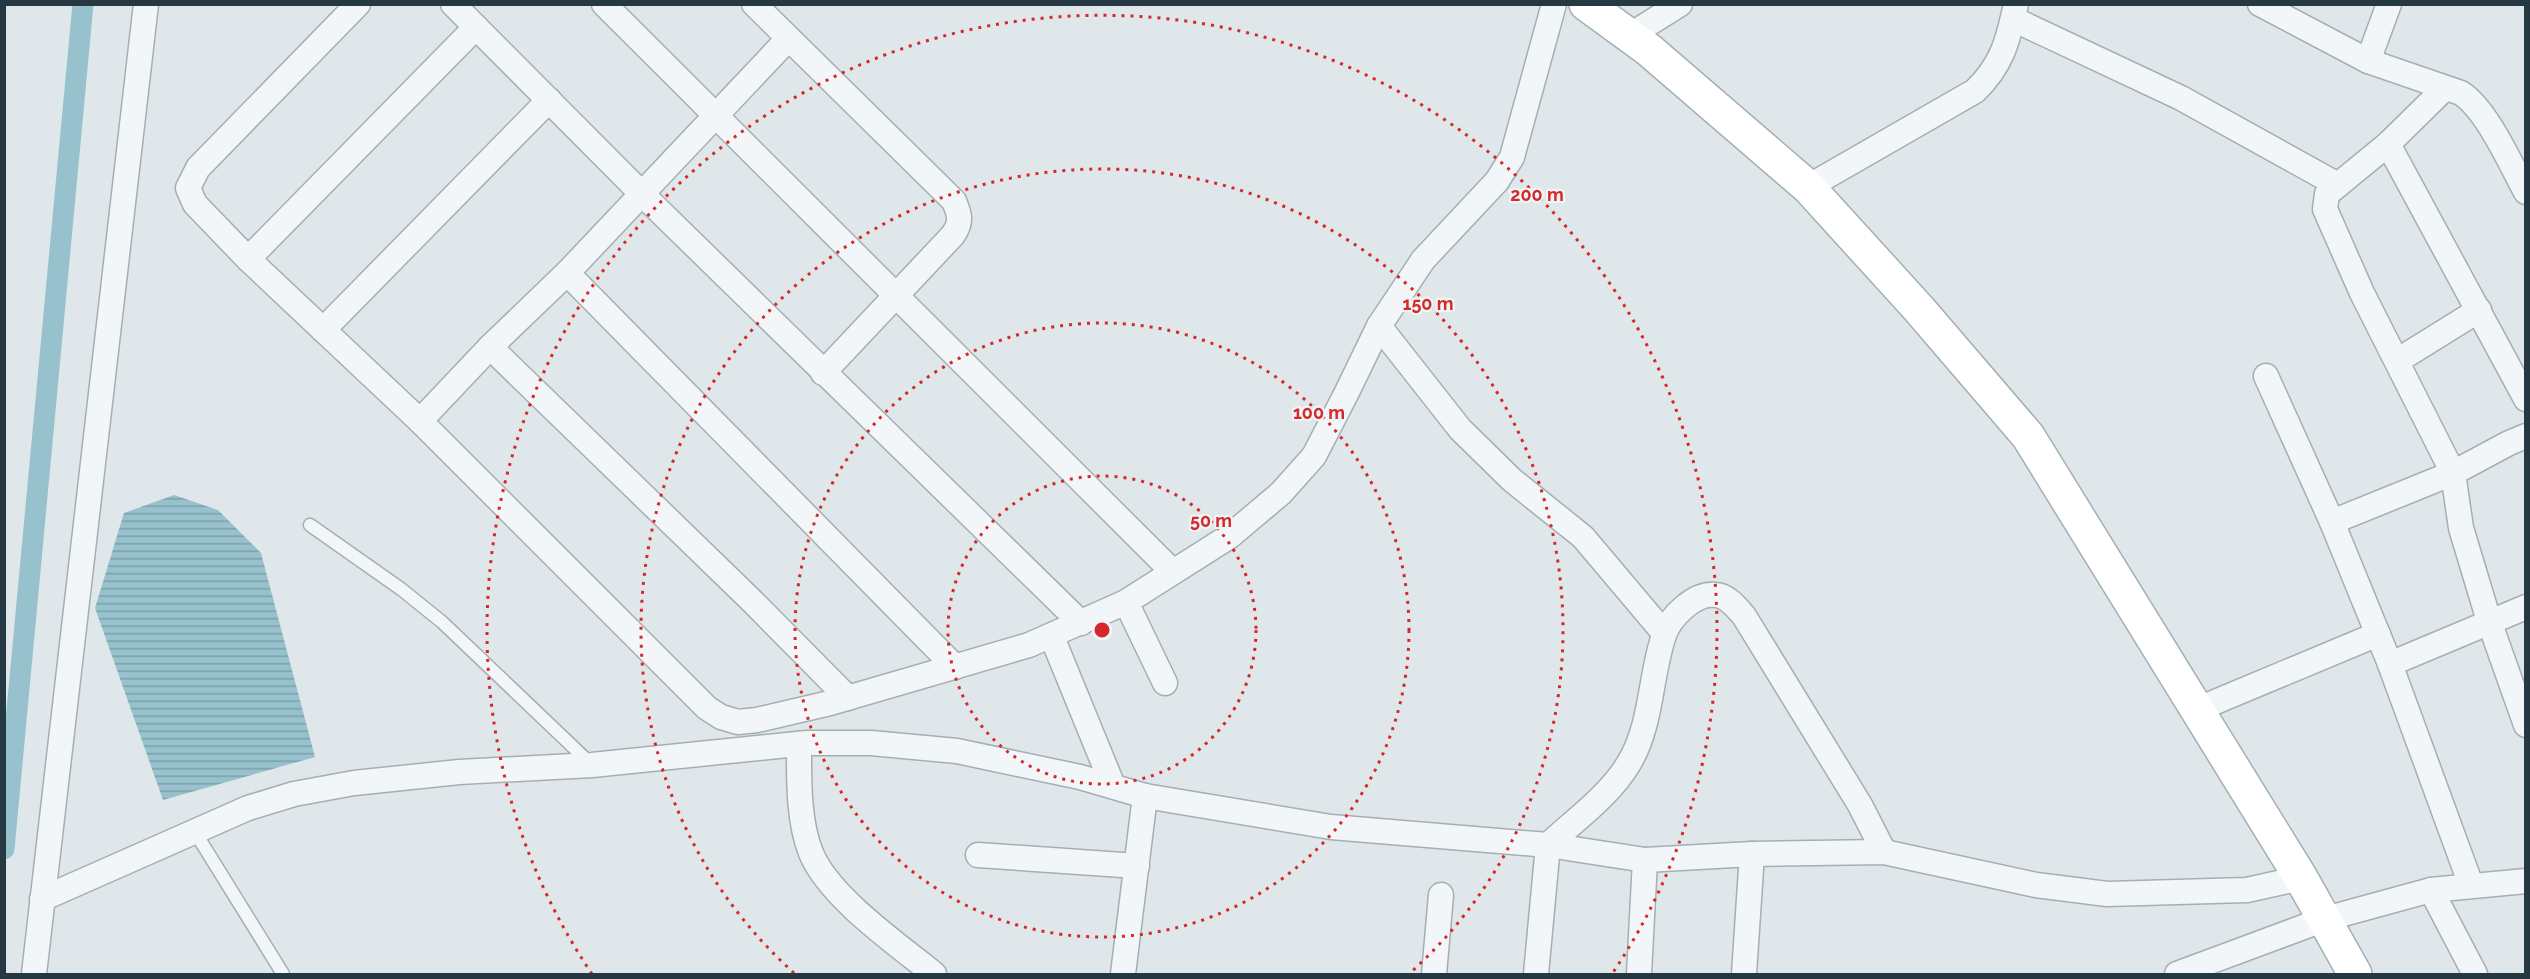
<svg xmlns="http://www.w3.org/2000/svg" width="2530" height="979" font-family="Raleway,sans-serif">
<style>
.water{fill:url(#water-rules)}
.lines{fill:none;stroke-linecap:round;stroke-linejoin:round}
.canal{stroke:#97c2cd;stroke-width:21}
.lane-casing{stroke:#a4afb4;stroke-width:15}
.street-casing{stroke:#a4afb4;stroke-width:27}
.secondary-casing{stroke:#a4afb4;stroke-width:36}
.lane{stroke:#f2f6f8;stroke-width:12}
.street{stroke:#f2f6f8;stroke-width:24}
.secondary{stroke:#fff;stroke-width:33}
.ring{fill:none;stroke:#d62828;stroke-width:3;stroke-dasharray:3 6}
.centre{fill:#d62828;stroke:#eff5f7;stroke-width:3}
.ring-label{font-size:18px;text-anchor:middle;font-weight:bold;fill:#d62828;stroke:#eff5f7;stroke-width:4.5;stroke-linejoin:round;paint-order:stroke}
</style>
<defs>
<pattern id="water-rules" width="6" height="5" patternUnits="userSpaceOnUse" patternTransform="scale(1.5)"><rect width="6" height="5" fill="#97c2cd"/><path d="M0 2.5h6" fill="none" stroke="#7b9fa8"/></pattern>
</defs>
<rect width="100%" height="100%" fill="#dfe7ea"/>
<path class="water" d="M174,495L218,510L261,553L315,757L163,800L95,608L124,513Z"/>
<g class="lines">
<path class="canal" d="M4,849L83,4"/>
<g class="lane-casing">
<g id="lane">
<path d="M310,525L401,589L442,622L592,765"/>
<path d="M195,832L283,974"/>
</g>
</g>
<g class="street-casing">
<g id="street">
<path d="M358,4L198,168L188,188L195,204L248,259L420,421L707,708L721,717L738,722L757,720L830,703L1029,645L1126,602L1230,536L1281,493L1314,456L1347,392L1379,326L1423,260L1497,181L1512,157L1554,4"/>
<path d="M453,4L642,194L1081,623"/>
<path d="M604,4L1173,572"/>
<path d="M754,4L954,201C960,215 962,222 953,235L823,373"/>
<path d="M2260,4L2368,61L2461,93C2487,110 2510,163 2526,192"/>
<path d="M2013,19L2181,98L2338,185"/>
<path d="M1629,36L1680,4"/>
<path d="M2368,61L2389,4"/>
<path d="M2445,88L2388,144L2327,194L2325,209L2362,293L2453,473L2461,528L2489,621L2526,725"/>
<path d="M2388,144L2526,399"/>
<path d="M1808,187L1975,91C2002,65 2008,41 2016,4"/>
<path d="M248,259L476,27"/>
<path d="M567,273L955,667"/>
<path d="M1379,326L1460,429L1512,480L1583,537L1664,633"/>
<path d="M323,330L549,100"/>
<path d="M490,347L752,601L848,698"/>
<path d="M2397,361L2479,310"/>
<path d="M2266,376L2332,522L2390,664L2471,885"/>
<path d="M420,421L490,347L567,273L788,39"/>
<path d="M2332,522L2453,473L2509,443L2526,436"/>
<path d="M1126,602L1165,683"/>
<path d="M1052,637L1113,786"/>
<path d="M2390,664L2526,607"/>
<path d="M2196,710L2378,634"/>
<path d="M799,744C799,778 798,821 811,853C829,897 897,944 934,974"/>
<path d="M978,855L1137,866"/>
<path d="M2431,890L2475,974"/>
<path d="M42,899L248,808L294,794L354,783L459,772L592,765L807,743H871L957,751L1080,777L1145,796L1331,827L1548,845L1645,860L1752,854L1884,852L2036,885L2107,894L2247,890L2301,878"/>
<path d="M34,974L146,4"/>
<path d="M1123,974L1145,796"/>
<path d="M1434,974L1441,895"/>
<path d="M1536,974L1548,845C1575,820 1610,795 1629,763C1652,725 1650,676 1664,635C1670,617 1694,593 1715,595C1727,595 1737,608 1744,616L1860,805L1884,852"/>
<path d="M1639,974L1645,860"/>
<path d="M1744,974L1752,854"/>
<path d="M2177,974L2325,919L2431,890L2526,881"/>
</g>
</g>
<g class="secondary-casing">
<path id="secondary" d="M1586,4L1649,50L1808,187L1919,309L2028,436L2301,878L2355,974"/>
</g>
<use href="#lane" class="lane"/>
<use href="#street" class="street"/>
<use href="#secondary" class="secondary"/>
</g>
<g class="ring">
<circle cx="1102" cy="630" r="154"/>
<circle cx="1102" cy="630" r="307"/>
<path d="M794 973A461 461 0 1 1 1410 973"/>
<path d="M592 974A615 615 0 1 1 1612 974"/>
</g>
<circle cx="1102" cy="630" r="9" class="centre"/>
<g class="ring-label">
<text x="1537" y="201">200 m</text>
<text x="1428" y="310">150 m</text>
<text x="1319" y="419">100 m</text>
<text x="1211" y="527">50 m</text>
</g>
<rect width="2530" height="979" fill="none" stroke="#263942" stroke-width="12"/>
</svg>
